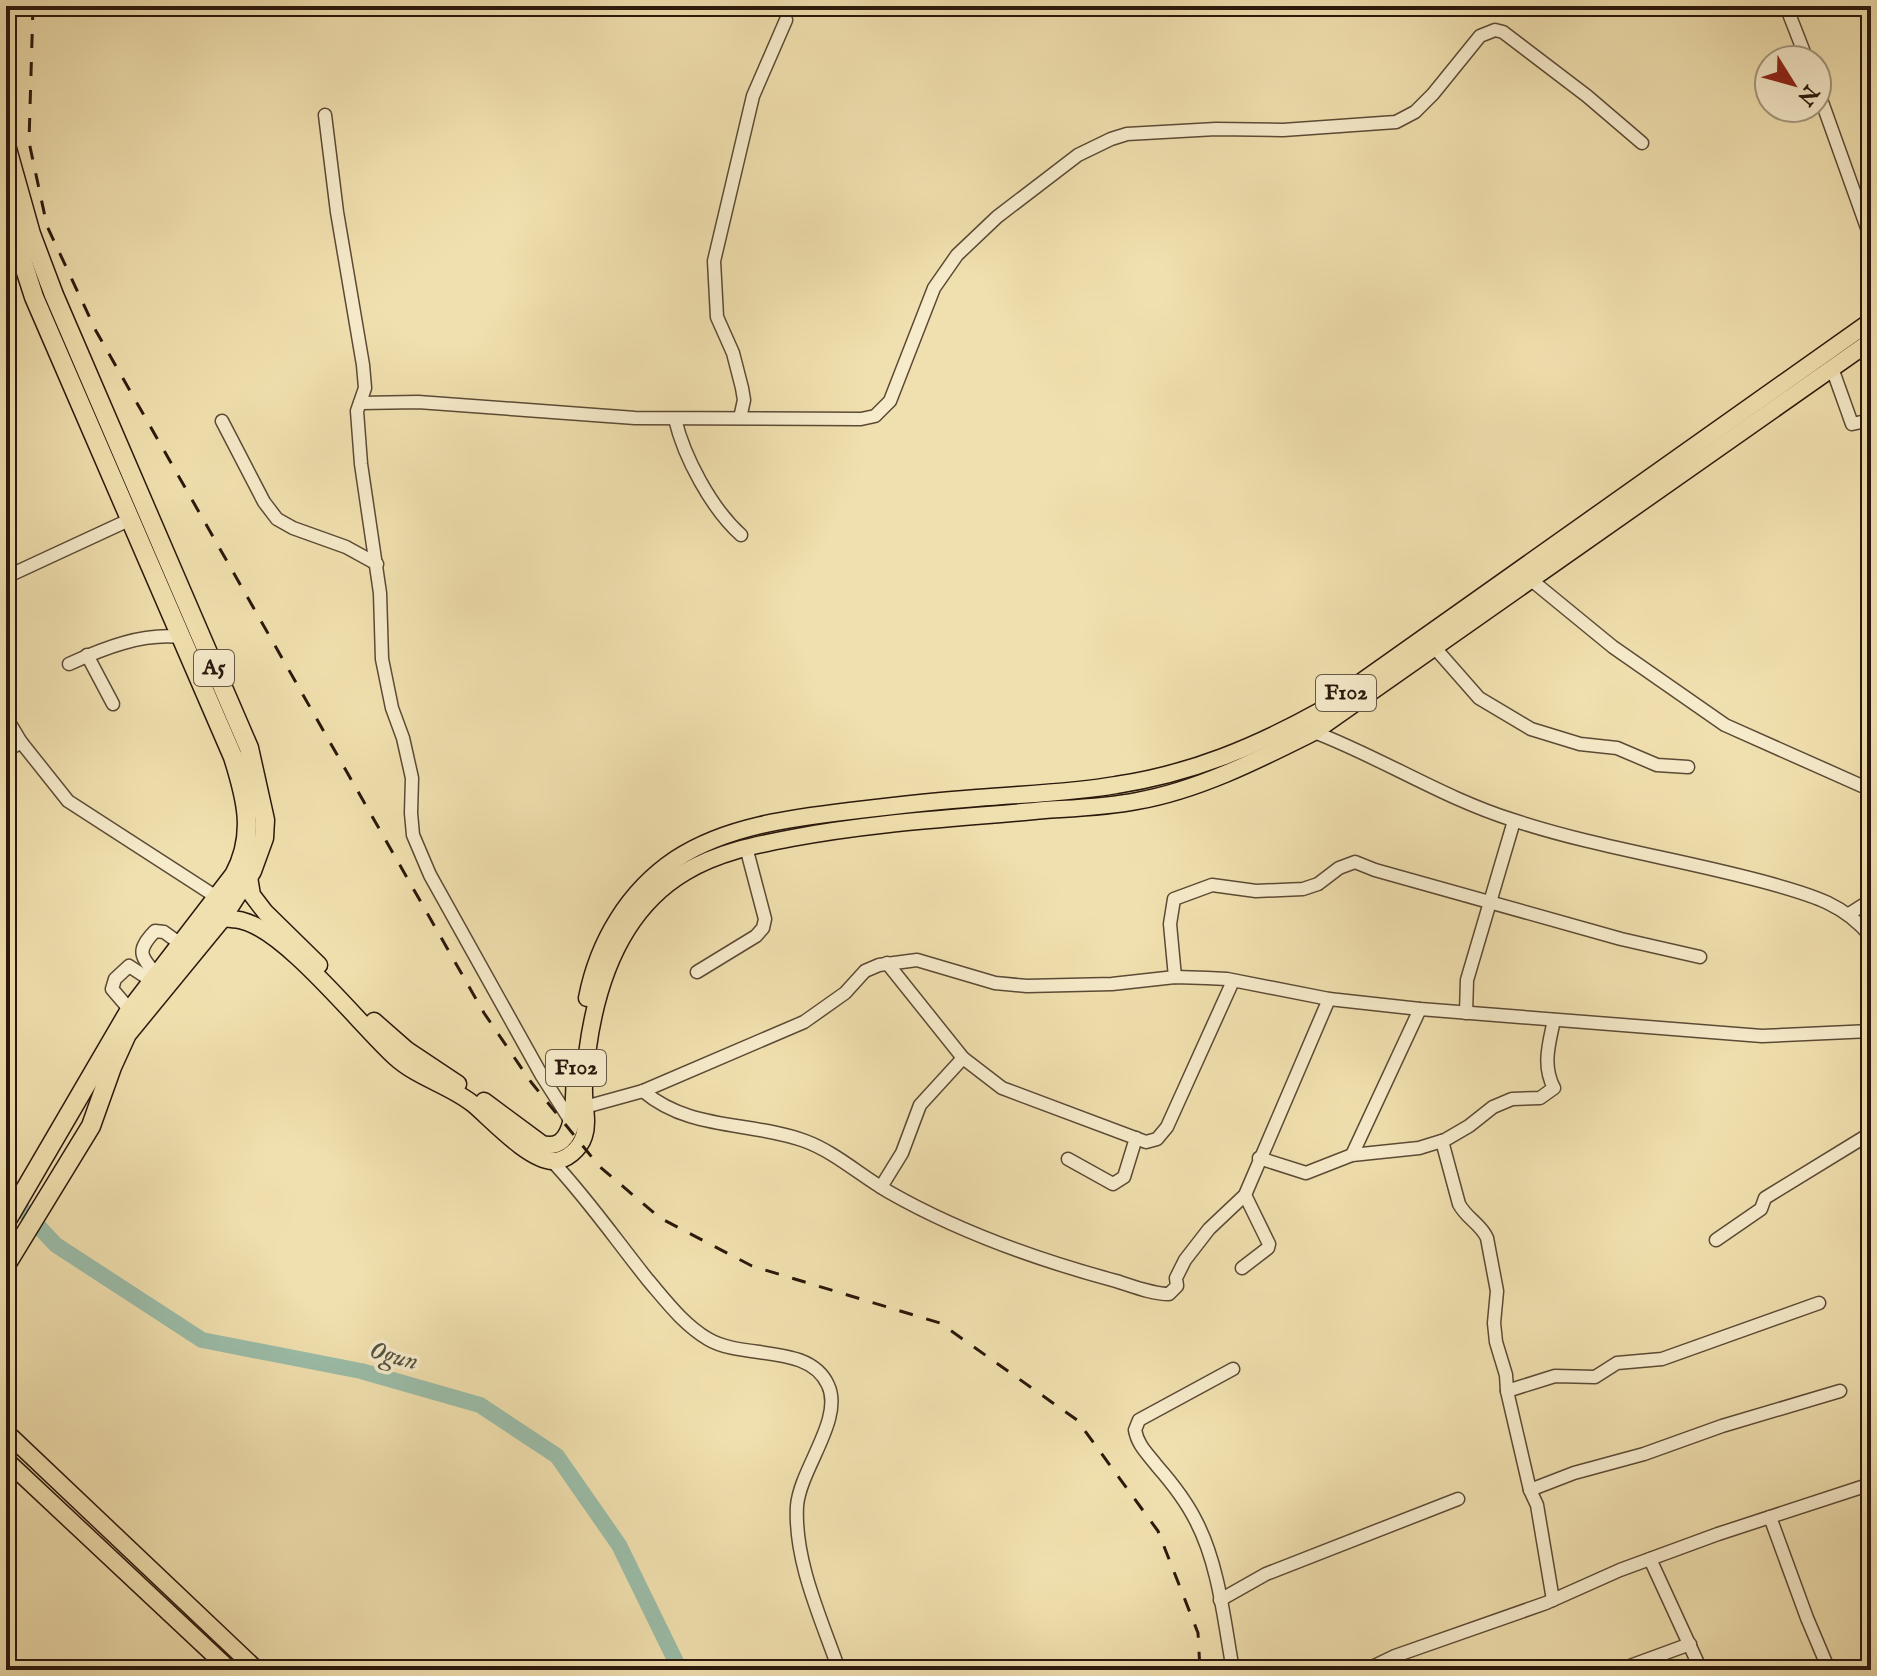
<svg xmlns="http://www.w3.org/2000/svg" width="1877" height="1676" font-family="'IM FELL English',serif">
<style>
.lines{fill:none;stroke-linecap:round;stroke-linejoin:round}
.river{stroke:#9bbda9;stroke-width:16}
.minor-casing{stroke:#5c4a35;stroke-width:15}
.major-casing{stroke:#2a180c;stroke-width:19}
.highway-casing{stroke:#2a180c;stroke-width:21}
.minor{stroke:#f6ebcb;stroke-width:12}
.major{stroke:#f1e0af;stroke-width:16}
.highway{stroke:#f1e0af;stroke-width:18}
.rail{stroke:#2a180c;stroke-width:3;stroke-dasharray:14 14;stroke-linecap:butt}
.labels{text-anchor:middle;dominant-baseline:central;stroke-width:7;stroke-linejoin:round;paint-order:stroke}
.shield{fill:#f6ebcb;stroke:#675745;stroke-width:2}
.shield-label{font-size:22px;font-weight:bold;fill:#2a180c}
.water-label{font-size:26px;font-style:italic;fill:#525243;stroke:#f6ebcb}
</style>
<rect width="100%" height="100%" fill="#f1e0af"/>
<filter id="stains"><feTurbulence type="fractalNoise" baseFrequency=".0025" numOctaves="4"/><feColorMatrix values="0 0 0 0 .2 0 0 0 0 .09 0 0 0 0 .02 0 0 0 .5 -.17"/></filter>
<radialGradient id="worn" r=".72"><stop offset=".6" stop-color="#630" stop-opacity="0"/><stop offset="1" stop-color="#630" stop-opacity=".3"/></radialGradient>
<g class="lines">
<path class="river" d="M6,1192L56,1245L202,1340L361,1371L480,1405L557,1456L619,1545L680,1670"/>
<g class="minor-casing">
<g id="minor">
<path d="M1786,6L1807,60"/>
<path d="M1817,88L1871,239"/>
<path d="M325,115L337,212L363,365L365,388L357,411L361,464L380,593L382,659L392,708L403,738L412,778L411,813L413,835L430,875L542,1076L572,1123"/>
<path d="M1832,368L1852,424L1871,420"/>
<path d="M360,403L418,402L635,418L861,419L875,416L890,401L934,288L957,255L997,217L1078,155L1111,139L1127,134L1216,129L1283,130L1396,122L1415,112L1433,94L1480,36L1495,30L1503,32L1587,96L1642,143"/>
<path d="M740,418L744,400L742,388L733,353L717,317L714,261L753,96L786,20"/>
<path d="M675,419C684,457 711,508 741,535"/>
<path d="M222,421L264,502L277,519L293,528L346,547L377,564"/>
<path d="M6,577L129,520"/>
<path d="M1530,579L1613,647L1725,725L1871,790"/>
<path d="M1435,648L1479,698L1531,729L1580,744L1617,748L1657,765L1688,767"/>
<path d="M87,655L113,704"/>
<path d="M69,664C104,648 142,633 180,637"/>
<path d="M6,717L21,742L68,801L218,898"/>
<path d="M1314,732C1382,758 1443,798 1513,820C1598,848 1686,860 1772,884C1811,895 1845,904 1871,937"/>
<path d="M6,751L21,742"/>
<path d="M1849,914L1871,900"/>
<path d="M887,963L963,1058L1002,1088L1146,1142L1157,1139L1167,1127L1233,981"/>
<path d="M697,972L756,936L763,928L765,919L746,847"/>
<path d="M157,975C140,956 136,951 155,931L164,932L182,945"/>
<path d="M1175,977L1170,924L1174,899L1212,885L1256,891L1303,889L1318,884L1339,868L1355,862L1375,870L1621,939L1700,957"/>
<path d="M130,1010L112,989L115,979L129,966L152,981"/>
<path d="M1466,1013L1467,980L1514,821"/>
<path d="M643,1091C690,1131 750,1121 805,1141C835,1152 861,1176 889,1192C959,1232 1038,1260 1116,1281C1132,1286 1152,1294 1169,1294L1177,1286L1176,1278L1185,1260L1209,1229L1245,1195L1329,999"/>
<path d="M585,1107L643,1091L804,1022L845,993L865,971L879,965L917,960L995,983L1027,986L1112,984L1175,977L1207,978L1227,979L1329,999L1420,1009L1762,1036L1871,1031"/>
<path d="M1442,1141L1459,1204C1466,1218 1481,1224 1487,1238L1497,1291L1494,1323L1496,1342L1506,1375L1507,1391L1530,1490L1537,1505L1553,1600"/>
<path d="M1352,1155L1420,1009"/>
<path d="M1259,1158L1306,1173L1352,1155L1419,1148L1445,1140L1469,1126L1493,1107L1512,1099L1540,1098L1554,1088C1542,1065 1549,1044 1554,1020"/>
<path d="M1068,1159L1113,1184L1124,1177L1136,1138"/>
<path d="M552,1161C587,1198 616,1240 648,1280C666,1301 683,1324 708,1339C743,1360 809,1343 828,1385C844,1419 800,1469 797,1506C794,1561 821,1618 839,1670"/>
<path d="M881,1187L902,1153L920,1105L963,1058"/>
<path d="M1716,1240L1761,1209L1765,1198L1871,1133"/>
<path d="M1242,1268L1268,1248L1269,1244L1245,1195"/>
<path d="M1507,1391L1555,1376L1595,1377L1617,1363L1662,1359L1819,1303"/>
<path d="M1530,1490L1574,1473L1644,1454L1722,1426L1840,1391"/>
<path d="M1770,1517L1807,1618L1829,1670"/>
<path d="M1650,1559L1701,1670"/>
<path d="M1220,1600L1266,1574L1458,1499"/>
<path d="M1233,1670C1224,1621 1219,1565 1196,1521C1186,1501 1172,1483 1157,1466C1148,1454 1138,1446 1135,1430L1139,1420L1233,1369"/>
<path d="M1366,1670L1395,1656L1546,1603L1620,1570L1718,1534L1871,1484"/>
<path d="M1619,1670L1690,1644"/>
</g>
</g>
<g class="major-casing">
<g id="major">
<path d="M249,877L252,895L265,912L319,965"/>
<path d="M222,918C229,919 237,919 243,921C287,932 359,1024 395,1057C418,1078 449,1085 473,1104C492,1120 528,1160 553,1161C566,1161 580,1149 584,1136C589,1121 583,1103 584,1087C589,1007 611,916 685,872C719,852 755,845 792,838C876,822 961,818 1045,810C1076,808 1107,807 1137,801C1199,790 1258,760 1314,732L1871,341"/>
<path d="M587,998C598,942 628,891 676,859C726,826 792,818 850,811C892,806 935,801 977,798C1023,794 1070,793 1116,785C1190,774 1255,747 1320,711L1871,321"/>
<path d="M374,1021L407,1050L458,1084"/>
<path d="M484,1101L542,1144C578,1153 573,1098 575,1076"/>
<path d="M6,1432L257,1670"/>
<path d="M6,1460L230,1670"/>
</g>
</g>
<g class="highway-casing">
<g id="highway">
<path d="M6,145L31,234L54,295L249,748L265,820L264,838L252,871L222,918L127,1034L112,1067L91,1126L6,1265"/>
<path d="M6,210L34,297L233,757C246,798 256,835 234,875L128,1013L6,1222"/>
</g>
</g>
<use href="#minor" class="minor"/>
<use href="#major" class="major"/>
<use href="#highway" class="highway"/>
<path class="rail" d="M33,6L29,142L47,226L96,331L484,1013L531,1082L599,1166L660,1218L752,1266L940,1323L1077,1420L1158,1531L1198,1633L1200,1670"/>
</g>
<g class="labels">
<g class="shield">
<rect x="194" y="650" width="40" height="36" rx="6"/>
<rect x="1316" y="675" width="60" height="36" rx="6"/>
<rect x="546" y="1050" width="60" height="36" rx="6"/>
</g>
<g class="shield-label">
<text x="214" y="668">A5</text>
<text x="1346" y="693">F102</text>
<text x="576" y="1068">F102</text>
</g>
<g class="water-label">
<text transform="translate(394 1356) rotate(15)">Ogun</text>
</g>
</g>
<rect width="1877" height="1676" fill="none" stroke="#f1e0af" stroke-width="32"/>
<rect x="8" y="8" width="1861" height="1660" fill="none" stroke="#2a180c" stroke-width="4"/>
<rect x="16" y="16" width="1845" height="1644" fill="none" stroke="#2a180c" stroke-width="2"/>
<g transform="translate(1793 84) rotate(127)"><circle r="38" fill="#f6ebcb" stroke="#a4977f" stroke-width="2"/>
<path d="M0-6L14 30L0 20L-14 30Z" fill="#8f2418"/>
<text y="-12" font-size="22" font-weight="bold" text-anchor="middle" fill="#2a180c">N</text>
</g>
<rect width="100%" height="100%" filter="url(#stains)"/>
<rect width="100%" height="100%" fill="url(#worn)"/>
</svg>
